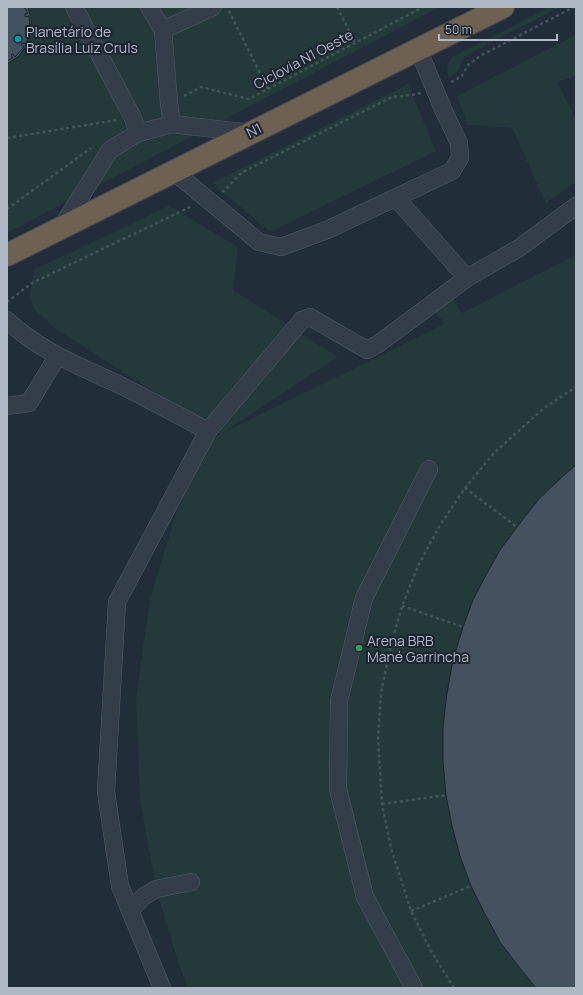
<svg xmlns="http://www.w3.org/2000/svg" width="583" height="995" font-family="Manrope,sans-serif">
<style>
.green{fill:#23393a}
.building{fill:#445260;stroke:#1c2530}
.lines{fill:none;stroke-linecap:round;stroke-linejoin:round}
.minor-casing{stroke:#525c67;stroke-width:18}
.highway-casing{stroke:#3f4954;stroke-width:24}
.path{stroke:#405657;stroke-width:2.5;stroke-dasharray:3 3;stroke-linecap:butt}
.minor{stroke:#343e49;stroke-width:17}
.highway{stroke:#6f6151;stroke-width:22}
.culture-dot{fill:#0f9aa8;stroke:#1a232e;stroke-width:1.5}
.leisure-dot{fill:#2e9e5b;stroke:#1a232e;stroke-width:1.5}
.labels{text-anchor:middle;dominant-baseline:central;stroke-width:4;stroke-linejoin:round;paint-order:stroke}
.poi-label{font-size:14px;fill:#afb9c5;stroke:#1a232e;text-anchor:start}
.street-label{font-size:14px;fill:#afb9c5;stroke:#1a232e}
</style>
<rect width="100%" height="100%" fill="#212d39"/>
<g class="green">
<path d="M7,7H440L7,233Z"/>
<path d="M550,7H560L465,56L457,72L449,77C446,67 447,65 453,57Z"/>
<path d="M576,35V76L557,82L576,119V182L546,203L512,128L468,125L457,96Z"/>
<path d="M408,84L436,151L270,232L212,183Z"/>
<path d="M169,206L238,247L233,290L338,357L224,432L445,324L433,309L450,295L462,313L576,255V988H188L179,965L156,889L140,799L136,698L150,598L176,514L208,442L220,434L56,329L33,308L30,295L35,269Z"/>
</g>
<g class="building">
<path d="M7,7H28L31,19V32L27,45L19,56L7,64Z"/>
<path d="M7,7H24L28,13L25,14V17L29,16L30,29H26V31L30,32L26,44L22,43L21,45L24,47L15,57L13,54L11,55L13,58L7,61Z"/>
<path d="M576,465V988H536L519,967L500,942L485,914L471,886L460,856L452,826L446,795L443,761V727L447,693L453,660L463,627L473,600L486,575L500,550L517,527L538,500L563,476Z"/>
</g>
<g class="lines">
<g class="minor-casing">
<g id="minor">
<path d="M74,7L133,118L138,133"/>
<path d="M149,7L163,30"/>
<path d="M172,124L169,103L163,30L213,7"/>
<path d="M173,171L259,242L281,247L327,230L452,171L460,158L459,143L443,109L418,49"/>
<path d="M396,198L467,278"/>
<path d="M61,228L110,150L138,133L172,124L250,133"/>
<path d="M7,320C38,350 79,366 118,384C148,399 178,415 208,431L302,320L310,317L367,350L378,344L467,278L519,248L576,206"/>
<path d="M7,406L29,403L57,357"/>
<path d="M130,911L143,897L156,889L191,882"/>
<path d="M162,988L120,886L106,792L117,602L208,431"/>
<path d="M414,988L365,897L338,789L339,701L364,598L429,469"/>
</g>
</g>
<g class="highway-casing">
<path id="highway" d="M7,255L503,7"/>
</g>
<g class="path">
<path d="M337,7L355,43"/>
<path d="M229,11L268,89"/>
<path d="M451,82L462,76L468,65L480,56L574,7"/>
<path d="M184,96L201,87L249,99L423,7"/>
<path d="M7,138L117,120"/>
<path d="M222,192L225,190L241,173L392,97L412,95L421,93"/>
<path d="M7,209L91,148"/>
<path d="M7,302L32,283L192,206"/>
<path d="M465,488L517,527"/>
<path d="M402,606L463,627"/>
<path d="M382,804L446,795"/>
<path d="M411,911L471,886"/>
<path d="M454,988L431,951L411,911L391,848L382,804L378,737L381,693L390,649L402,606L419,564L440,525L465,488L494,453L544,408L576,387"/>
</g>
<use href="#minor" class="minor"/>
<use href="#highway" class="highway"/>
</g>
<circle class="culture-dot" cx="18" cy="39" r="4"/>
<circle class="leisure-dot" cx="359" cy="648" r="4"/>
<g class="labels">
<g class="poi-label">
<text x="26" y="31">Planetário de<tspan x="26" dy="16">Brasília Luiz Cruls</tspan></text>
<text x="367" y="640">Arena BRB<tspan x="367" dy="16">Mané Garrincha</tspan></text>
</g>
<g class="street-label">
<text transform="translate(303 59) rotate(-28)">Ciclovia N1 Oeste</text>
<text transform="translate(254 130) rotate(-27)">N1</text>
</g>
</g>
<rect width="583" height="995" fill="none" stroke="#afb9c5" stroke-width="16"/>
<path d="M439 34v6h118v-6" fill="none" stroke="#afb9c5" stroke-width="2"/>
<text x="445" y="34" font-size="12" fill="#afb9c5" stroke="#1a232e" stroke-width="3" paint-order="stroke">50 m</text>
</svg>
